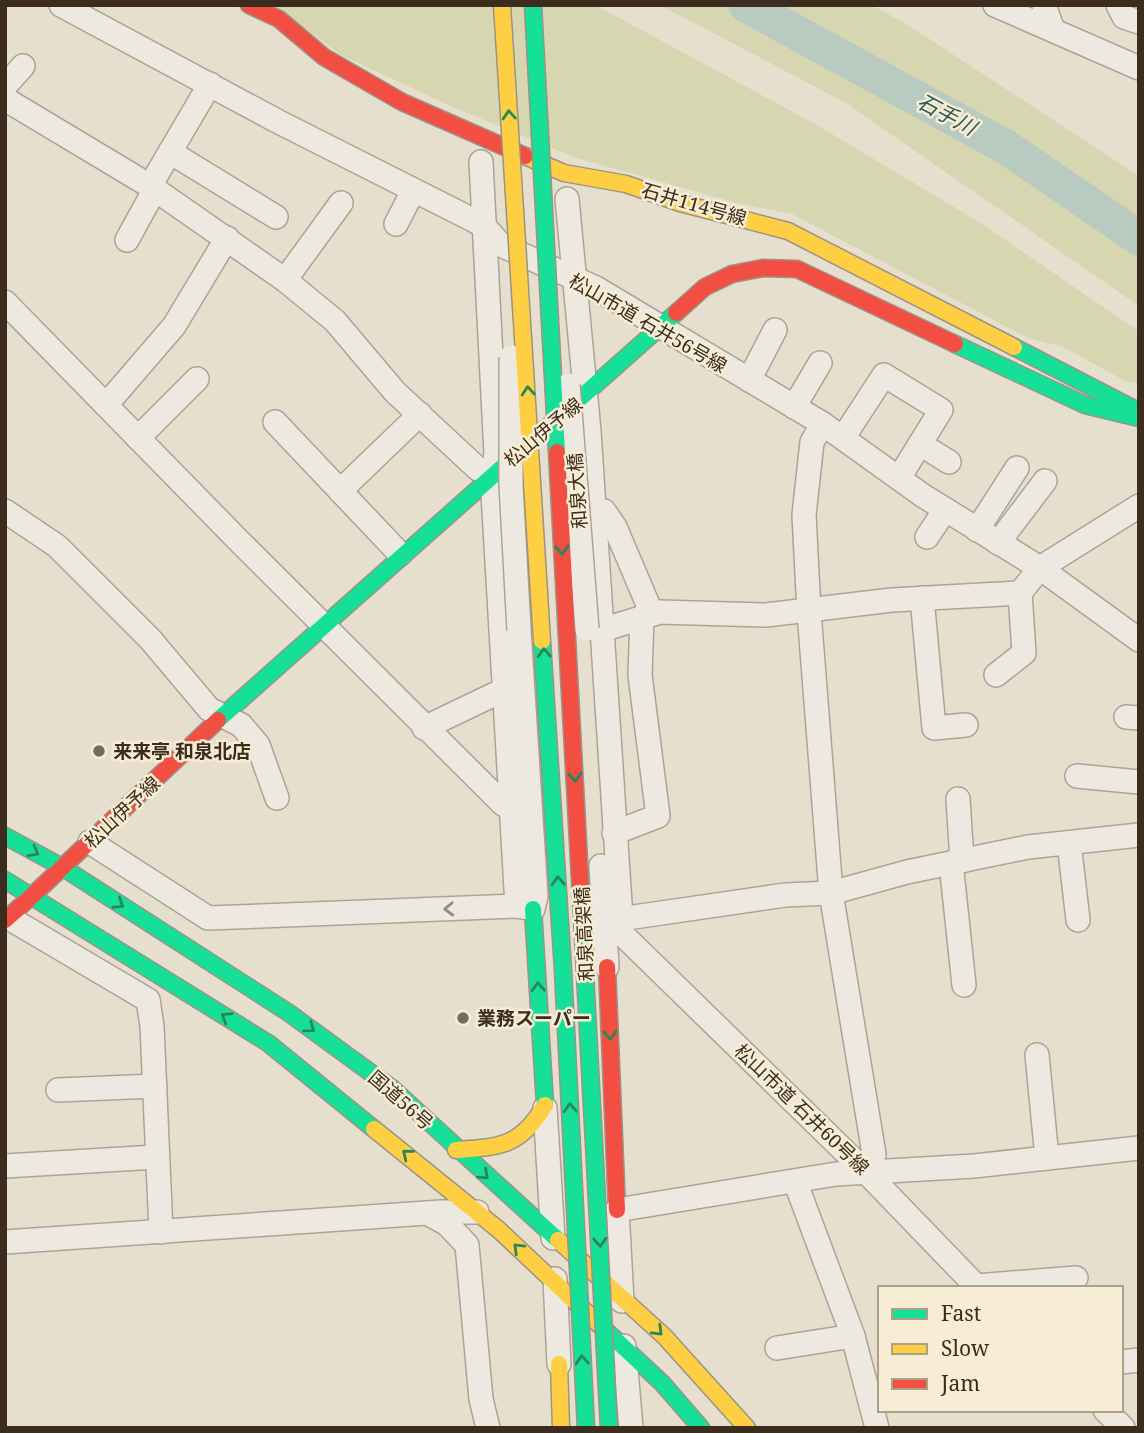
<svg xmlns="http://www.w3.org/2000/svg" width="1144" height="1433" font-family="'Noto Serif','Noto Sans JP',serif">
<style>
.green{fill:#d6d6b0}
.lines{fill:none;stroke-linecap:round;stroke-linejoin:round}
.river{stroke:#b9cbc1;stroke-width:35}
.street-casing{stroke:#aba496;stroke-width:26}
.fast-casing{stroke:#9b9387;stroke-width:19}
.slow-casing{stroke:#9b9387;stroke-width:19}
.jam-casing{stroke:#9b9387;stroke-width:19}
.street{stroke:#eee9e0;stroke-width:23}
.fast{stroke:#16e098;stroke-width:16}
.slow{stroke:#ffcf43;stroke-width:16}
.jam{stroke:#f24e42;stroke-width:16}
.street-bridge-casing{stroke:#aba496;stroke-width:26;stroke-linecap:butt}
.fast-bridge-casing{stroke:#9b9387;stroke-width:19;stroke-linecap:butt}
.slow-bridge-casing{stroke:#9b9387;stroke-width:19;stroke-linecap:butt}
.jam-bridge-casing{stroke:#9b9387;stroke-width:19;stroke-linecap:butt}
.street-bridge{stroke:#eee9e0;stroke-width:23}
.fast-bridge{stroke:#16e098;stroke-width:16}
.slow-bridge{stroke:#ffcf43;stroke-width:16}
.jam-bridge{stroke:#f24e42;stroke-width:16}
.oneway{stroke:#28865b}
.oneway2{stroke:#948a7f}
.poi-dot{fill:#776b5c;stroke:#f7edd4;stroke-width:2.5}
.labels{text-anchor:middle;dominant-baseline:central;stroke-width:5;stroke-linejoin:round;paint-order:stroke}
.street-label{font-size:19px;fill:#3b2c1e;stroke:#f7edd4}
.poi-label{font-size:19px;font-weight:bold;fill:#3b2c1e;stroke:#f7edd4;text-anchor:start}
.water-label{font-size:21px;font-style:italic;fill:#2d5b58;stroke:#f7edd4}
</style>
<rect width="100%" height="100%" fill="#e6dfce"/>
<g class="green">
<path d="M274,5H595L817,125L979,222L1131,326L1139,331V384L1125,381L1063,347L1028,338L792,214L737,203L577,158L455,108L341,55Z"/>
<path d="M660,5H872L911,27L1139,176V306L846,103Z"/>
</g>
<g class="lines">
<path class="river" d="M746,5L1006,147L1139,238"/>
<g class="street-casing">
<g id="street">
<path d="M61,5L277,121L473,220L484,226L501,245L596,288L823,424L922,495L1040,568L1139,640"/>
<path d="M995,5L1139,68"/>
<path d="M1044,5L1053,30"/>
<path d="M1118,5L1124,17L1139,22"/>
<path d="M5,86L23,66"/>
<path d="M5,99L150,186L285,280L335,321L395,392L478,469L492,476"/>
<path d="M170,152L276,217"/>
<path d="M481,162L496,454L492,476L517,906"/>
<path d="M150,186L210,84"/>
<path d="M567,199L589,431L622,934L868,1174L978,1288"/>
<path d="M396,224L413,191"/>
<path d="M127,240L155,189"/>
<path d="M285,280L341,203"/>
<path d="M5,302L238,540L503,804L511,803"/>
<path d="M749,380L775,330"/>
<path d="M106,405L174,326L227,238"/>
<path d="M794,407L820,363"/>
<path d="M275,422L400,554"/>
<path d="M823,424L812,442L804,515L809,612L831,893L874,1154L868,1174"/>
<path d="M138,438L197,379"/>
<path d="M843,438L884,375L941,410L899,478"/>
<path d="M920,444L949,462"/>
<path d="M340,491L420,414"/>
<path d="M5,511L57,546L150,639L209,709L241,725L258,745L277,798"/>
<path d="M594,512L604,511L615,527L652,614"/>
<path d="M977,530L1017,468"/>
<path d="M927,537L945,510"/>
<path d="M998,543L1045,481"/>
<path d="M922,598L934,728L966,725"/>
<path d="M602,630L660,612L766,615L892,600L1020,593L1040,568L1139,506"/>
<path d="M996,675L1024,653L1020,593"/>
<path d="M1126,717L1139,718"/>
<path d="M424,728L495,694L505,693"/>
<path d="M1077,776L1139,782"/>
<path d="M958,799L962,861"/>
<path d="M614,833L658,816L640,675L642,617"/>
<path d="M90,842L208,918L517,906L533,909L536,896L519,630"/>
<path d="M1069,843L1078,920"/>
<path d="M951,863L964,985"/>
<path d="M601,866L607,967"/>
<path d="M9,918L148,1000L152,1026L161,1232"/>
<path d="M620,919L785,895L831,893L907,872L1028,847L1139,835"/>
<path d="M1037,1055L1047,1158"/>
<path d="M58,1090L155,1086"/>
<path d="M545,1108L553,1238"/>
<path d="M5,1166L156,1157"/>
<path d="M795,1181L853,1336L877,1428"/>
<path d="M427,1213L447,1224L467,1245L481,1399L488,1428"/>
<path d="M5,1242L441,1212H477"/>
<path d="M555,1279L559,1364"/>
<path d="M976,1286L1076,1278"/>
<path d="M622,1301L617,1210L836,1174L974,1166L1139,1148"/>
<path d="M624,1346L631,1428"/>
<path d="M777,1348L853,1336"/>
<path d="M1121,1362L1139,1360"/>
<path d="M1105,1410L1123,1428"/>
</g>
</g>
<g class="fast-casing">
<g id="fast">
<path d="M533,5L538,98"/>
<path d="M955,344L1085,405L1139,418"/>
<path d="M1014,347L1138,411"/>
<path d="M218,720L676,313"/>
<path d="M5,836L62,867L289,1013L393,1089L558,1240"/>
<path d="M5,880L268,1043L374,1129"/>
<path d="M533,909L545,1105"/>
<path d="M604,1329L662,1383L701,1428"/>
</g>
</g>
<g class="slow-casing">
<g id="slow">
<path d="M502,5L507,83"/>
<path d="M525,156L564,173L626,184L680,203L788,231L1014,347"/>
<path d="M374,1129L499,1230L604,1329"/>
<path d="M456,1150C501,1147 521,1146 545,1105"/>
<path d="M558,1240L664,1336L747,1428"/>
<path d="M559,1364L561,1428"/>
</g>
</g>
<g class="jam-casing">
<g id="jam">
<path d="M249,5L279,19L324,57L402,102L525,156"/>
<path d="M676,313L705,287L732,274L763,268L797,269L955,344"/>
<path d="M33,895L218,720"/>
<path d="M5,920L33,895"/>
<path d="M607,967L617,1210"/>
</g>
</g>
<use href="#street" class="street"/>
<use href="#fast" class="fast"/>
<use href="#slow" class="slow"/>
<use href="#jam" class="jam"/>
<g class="street-bridge-casing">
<g id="street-bridge">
<path d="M511,357V485L519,630"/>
<path d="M568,385L587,629"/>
</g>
</g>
<g class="fast-bridge-casing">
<g id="fast-bridge">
<path d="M538,98L557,452"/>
<path d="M542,641L563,970L586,1428"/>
<path d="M582,917L609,1428"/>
</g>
</g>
<g class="slow-bridge-casing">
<path id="slow-bridge" d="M507,83L542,641"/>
</g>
<g class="jam-bridge-casing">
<path id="jam-bridge" d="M557,452L582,917"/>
</g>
<use href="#street-bridge" class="street-bridge"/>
<use href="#fast-bridge" class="fast-bridge"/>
<use href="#slow-bridge" class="slow-bridge"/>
<use href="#jam-bridge" class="jam-bridge"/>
</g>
<defs><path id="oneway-chevron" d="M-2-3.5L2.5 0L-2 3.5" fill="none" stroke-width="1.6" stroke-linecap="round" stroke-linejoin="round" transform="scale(1.75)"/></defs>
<g class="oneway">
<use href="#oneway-chevron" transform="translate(509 115) rotate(-94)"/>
<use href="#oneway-chevron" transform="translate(528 391) rotate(-94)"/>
<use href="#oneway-chevron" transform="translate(562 550) rotate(87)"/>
<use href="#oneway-chevron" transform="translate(544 653) rotate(-93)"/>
<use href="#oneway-chevron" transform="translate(575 777) rotate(87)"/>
<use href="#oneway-chevron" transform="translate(34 852) rotate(29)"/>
<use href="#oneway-chevron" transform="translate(558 881) rotate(-93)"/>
<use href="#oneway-chevron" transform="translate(119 904) rotate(33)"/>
<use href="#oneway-chevron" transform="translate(538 987) rotate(-93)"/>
<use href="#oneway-chevron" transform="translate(226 1017) rotate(-148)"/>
<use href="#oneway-chevron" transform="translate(310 1028) rotate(36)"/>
<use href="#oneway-chevron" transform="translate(610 1035) rotate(88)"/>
<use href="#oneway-chevron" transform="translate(570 1108) rotate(-93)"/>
<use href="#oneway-chevron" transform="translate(407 1154) rotate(-141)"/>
<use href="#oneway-chevron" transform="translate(484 1175) rotate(42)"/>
<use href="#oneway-chevron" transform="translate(600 1242) rotate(87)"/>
<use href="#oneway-chevron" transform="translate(518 1248) rotate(-136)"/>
<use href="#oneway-chevron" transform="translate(658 1331) rotate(44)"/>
<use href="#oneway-chevron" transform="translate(582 1360) rotate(-93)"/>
</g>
<use class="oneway2" href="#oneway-chevron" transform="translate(449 909) rotate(178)"/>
<g class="poi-dot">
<circle cx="99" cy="751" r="7"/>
<circle cx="463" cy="1018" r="7"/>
</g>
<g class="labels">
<g class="street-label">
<text transform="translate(694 204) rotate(16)">石井114号線</text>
<text transform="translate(648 323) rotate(30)">松山市道 石井56号線</text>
<text transform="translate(543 432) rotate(-40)">松山伊予線</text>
<text transform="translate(577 491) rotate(-94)">和泉大橋</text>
<text transform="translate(122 812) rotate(-43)">松山伊予線</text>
<text transform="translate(584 934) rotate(-93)">和泉高架橋</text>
<text transform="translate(401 1100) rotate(41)">国道56号</text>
<text transform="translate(802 1109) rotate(44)">松山市道 石井60号線</text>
</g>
<g class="poi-label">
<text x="113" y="751">来来亭 和泉北店</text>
<text x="477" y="1018">業務スーパー</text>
</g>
<g class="water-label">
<text transform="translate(947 114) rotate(28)">石手川</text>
</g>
</g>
<rect width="1144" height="1433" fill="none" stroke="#3b2c1e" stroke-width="14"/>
<rect x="878" y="1286" width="245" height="126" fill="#f7edd4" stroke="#aca08b" stroke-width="2"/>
<rect x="892" y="1309" width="35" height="10" fill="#16e098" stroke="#aca08b" stroke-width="2"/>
<text x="941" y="1321" font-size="21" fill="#3b2c1e">Fast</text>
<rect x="892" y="1344" width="35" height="10" fill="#ffcf43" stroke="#aca08b" stroke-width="2"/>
<text x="941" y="1356" font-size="21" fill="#3b2c1e">Slow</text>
<rect x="892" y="1379" width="35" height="10" fill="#f24e42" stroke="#aca08b" stroke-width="2"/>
<text x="941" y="1391" font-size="21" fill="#3b2c1e">Jam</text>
</svg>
